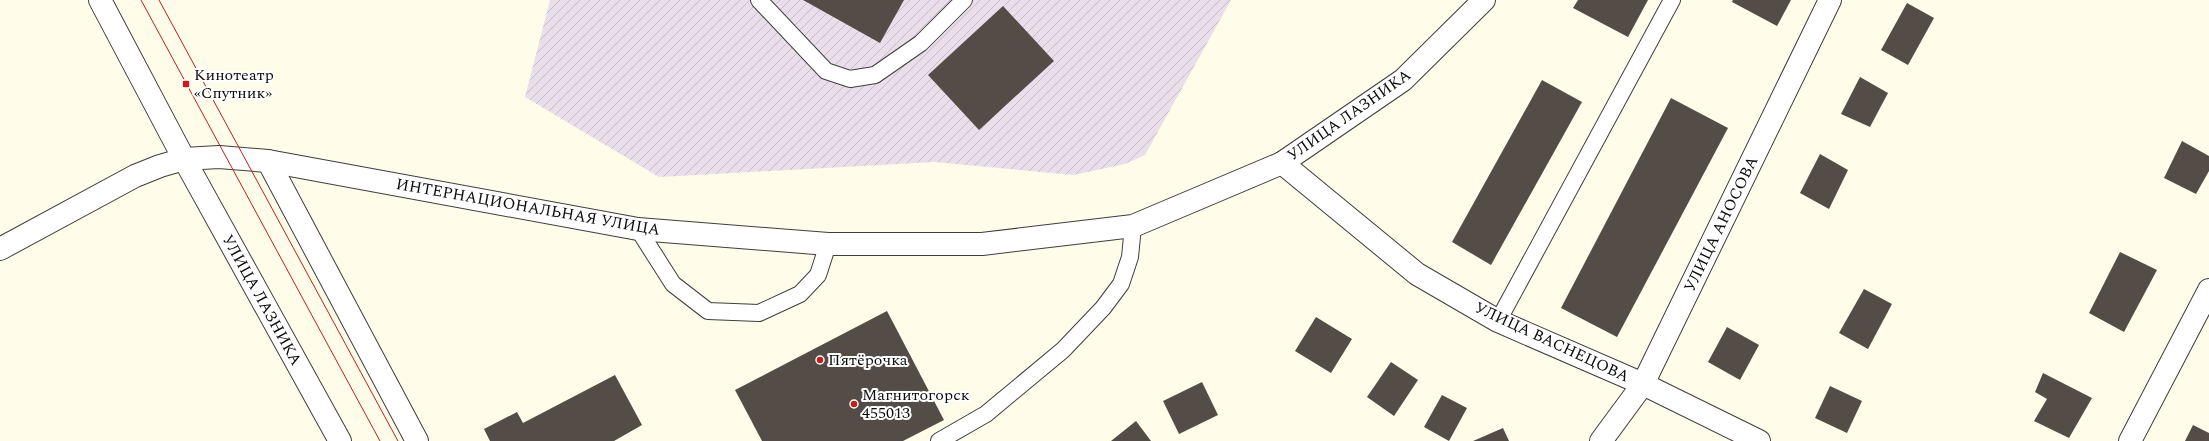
<svg xmlns="http://www.w3.org/2000/svg" width="2209" height="441" font-family="Spectral,serif">
<style>
.industrial{fill:url(#industrial-furrows)}
.building{fill:#544d47}
.lines{fill:none;stroke-linecap:round;stroke-linejoin:round}
.service-casing{stroke:#3e3e3e;stroke-width:18}
.minor-casing{stroke:#3e3e3e;stroke-width:24}
.tertiary-casing{stroke:#3e3e3e;stroke-width:24}
.service{stroke:#fff;stroke-width:16}
.minor{stroke:#fff;stroke-width:22}
.tertiary{stroke:#fff;stroke-width:22}
.tram{stroke:#c0201e;stroke-width:1}
.poi-dot{fill:#c0201e;stroke:#fff;stroke-width:1.5}
.labels{text-anchor:middle;dominant-baseline:central;stroke-width:4;stroke-linejoin:round;paint-order:stroke}
.poi-label{font-size:16px;fill:#0b0b0b;stroke:#fff;text-anchor:start}
.street-label{font-size:16px;fill:#0b0b0b;stroke:#fff}
</style>
<defs>
<pattern id="industrial-furrows" width="10" height="10" patternUnits="userSpaceOnUse"><rect width="10" height="10" fill="#eadeeb"/><path d="M-1 1l2-2M0 10L10 0M9 11l2-2" fill="none" stroke="#c7bdc8"/></pattern>
</defs>
<rect width="100%" height="100%" fill="#fffce9"/>
<path class="industrial" d="M550,0H1231L1145,155L1125,164L1073,175L934,162L659,177L525,97Z"/>
<g class="building">
<path d="M803,0H904L880,43Z"/>
<path d="M1578,0H1648L1628,37L1573,8Z"/>
<path d="M1733,0H1791L1777,26L1732,2Z"/>
<path d="M1907,3L1934,18L1908,65L1881,50Z"/>
<path d="M1003,6L1054,61L979,130L928,75Z"/>
<path d="M1860,77L1888,93L1870,127L1841,114Z"/>
<path d="M1542,80L1582,102L1491,265L1452,242Z"/>
<path d="M1671,98L1728,128L1617,337L1561,308Z"/>
<path d="M2182,141L2209,156V171L2196,194L2164,178Z"/>
<path d="M1820,154L1848,170L1829,209L1800,193Z"/>
<path d="M2120,252L2157,270L2124,332L2089,313Z"/>
<path d="M1864,289L1892,304L1868,349L1839,333Z"/>
<path d="M887,311L944,420L903,441H762L735,390Z"/>
<path d="M1316,317L1352,339L1331,373L1295,351Z"/>
<path d="M1727,327L1759,345L1740,380L1708,362Z"/>
<path d="M1391,362L1418,380L1394,416L1367,397Z"/>
<path d="M2043,373L2092,398L2069,438L2034,421L2047,399L2035,392Z"/>
<path d="M615,375L642,425L614,441H490L484,429L517,412L523,423Z"/>
<path d="M1202,382L1218,415L1179,434L1163,401Z"/>
<path d="M1830,386L1862,401L1847,433L1815,418Z"/>
<path d="M1442,395L1467,408L1449,441L1424,427Z"/>
<path d="M1136,421L1151,441H1111Z"/>
<path d="M2193,425L2209,433V441H2185Z"/>
<path d="M1503,428L1509,441H1473Z"/>
</g>
<g class="lines">
<g class="service-casing">
<g id="service">
<path d="M759,0L826,71L850,79L875,75L921,43L964,0"/>
<path d="M638,229L673,284L708,311L759,313L800,294L818,275L828,244"/>
<path d="M1498,321L1672,0"/>
<path d="M939,441L986,414L1063,350L1103,308L1121,284L1130,257L1133,226"/>
</g>
</g>
<g class="minor-casing">
<g id="minor">
<path d="M100,0L184,159L340,441"/>
<path d="M268,161L417,441"/>
<path d="M1759,441L1643,384L1830,0"/>
<path d="M2130,441L2209,290"/>
</g>
</g>
<g class="tertiary-casing">
<g id="tertiary">
<path d="M1282,163L1417,274L1498,321L1643,384L1601,441"/>
<path d="M0,249L135,176L160,166L184,159L219,157L268,161L638,229L828,244H982L1133,226L1282,163L1403,80L1484,0"/>
</g>
</g>
<use href="#service" class="service"/>
<use href="#minor" class="minor"/>
<use href="#tertiary" class="tertiary"/>
<g class="tram">
<path d="M141,0L380,441"/>
<path d="M159,0L398,441"/>
</g>
</g>
<g class="poi-dot">
<rect x="182" y="80" width="8" height="8" rx="2"/>
<circle cx="820" cy="360" r="4"/>
<circle cx="854" cy="404" r="4"/>
</g>
<g class="labels">
<g class="poi-label">
<text x="194" y="75">Кинотеатр<tspan x="194" dy="18">«Спутник»</tspan></text>
<text x="828" y="360">Пятёрочка</text>
<text x="862" y="395">Магнитогорск<tspan x="862" dy="18">455013</tspan></text>
</g>
<g class="street-label">
<text transform="translate(1349 115) rotate(-35)">УЛИЦА ЛАЗНИКА</text>
<text transform="translate(528 207) rotate(10)">ИНТЕРНАЦИОНАЛЬНАЯ УЛИЦА</text>
<text transform="translate(1721 224) rotate(-64)">УЛИЦА АНОСОВА</text>
<text transform="translate(262 300) rotate(61)">УЛИЦА ЛАЗНИКА</text>
<text transform="translate(1552 342) rotate(25)">УЛИЦА ВАСНЕЦОВА</text>
</g>
</g>
</svg>
